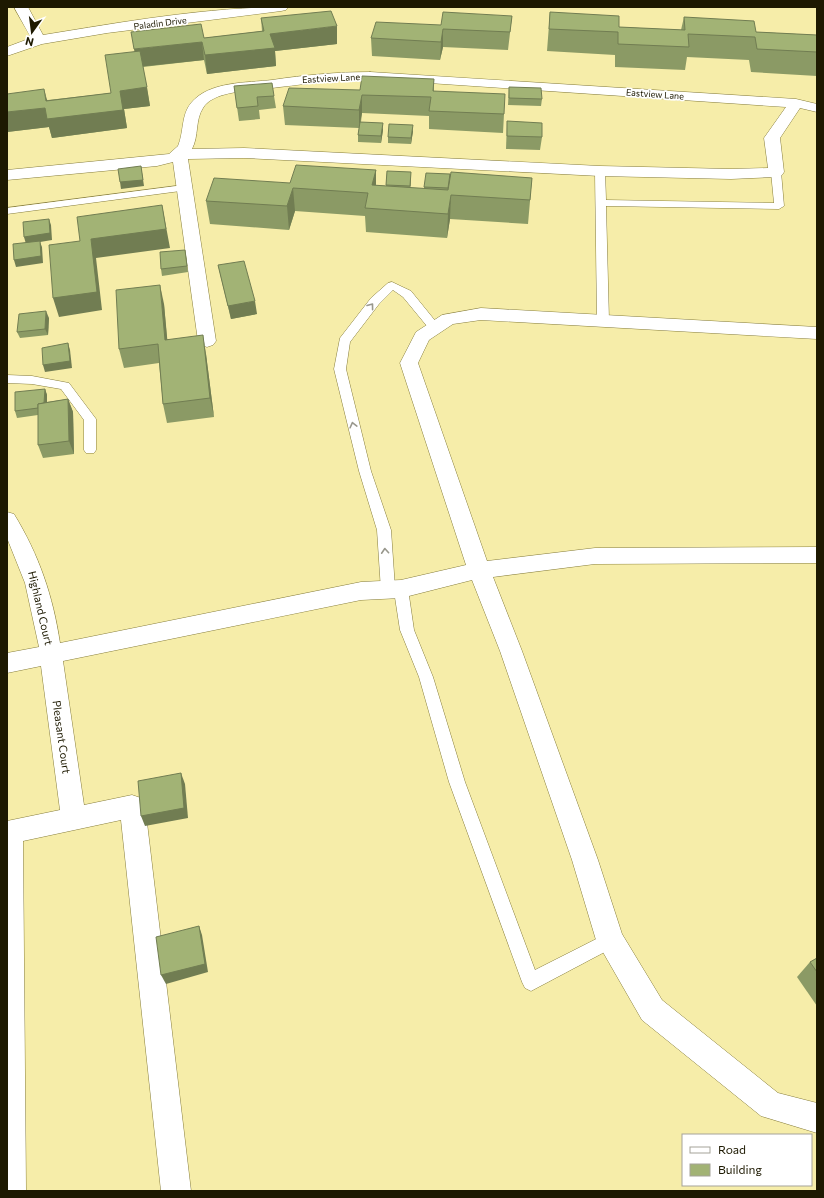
<svg xmlns="http://www.w3.org/2000/svg" width="824" height="1198" font-family="Commissioner,sans-serif">
<style>
.lines{fill:none;stroke-linecap:round;stroke-linejoin:round}
.lane-casing{stroke:#877e3d;stroke-width:1}
.street-casing{stroke:#877e3d;stroke-width:1}
.lane{fill:#fff;fill-rule:evenodd}
.street{fill:#fff;fill-rule:evenodd}
.wall{fill:#8b9a65}
.shaded-wall{fill:#717d52}
.building{fill:#a2b375;stroke:#717d52}
.oneway{stroke:#99988d}
.labels{text-anchor:middle;dominant-baseline:central;stroke-width:3.5;stroke-linejoin:round;paint-order:stroke}
.far-street-label{font-size:9px;fill:#1d1901;stroke:#fff}
.street-label{font-size:11px;fill:#1d1901;stroke:#fff}
</style>
<rect width="100%" height="100%" fill="#f6eda9"/>
<g class="lines">
<g class="lane-casing">
<g id="lane">
<path d="M600,168L605,171L606,200L774,203L771,172L776,169L781,172L784,206L779,209L606,206L609,321L603,325L597,321L595,171Z"/>
<path d="M184,185L189,188L188,190L7,214V208Z"/>
<path d="M392,282L411,291L441,328L435,332L431,331L403,297L393,290L379,304L350,342L346,369L371,471L391,530L395,588L401,583L406,585L408,589L414,630L433,677L465,782L535,970L610,932L616,934L619,940L616,946L531,991L525,988L522,982L449,782L419,677L400,630L394,591L393,594L388,596L383,594L381,590L377,530L359,471L334,369L340,338L371,298L388,283Z"/>
<path d="M7,375L32,376L69,383L96,419V450L94,453H86L84,450V420L61,389L32,384L7,383Z"/>
</g>
</g>
<g class="street-casing">
<g id="street">
<path d="M14,7H28L43,35C123,22 207,7 288,7L286,10L281,11L107,33L42,44L7,56V47L31,38Z"/>
<path d="M370,72L796,99L817,104V112L800,108L780,138L784,172L782,175L776,177L731,179L600,176L244,158L188,159L216,341L213,345L207,347L201,345L198,341L173,162L157,166L7,180V170L169,154L178,146C184,132 181,115 191,103C209,81 247,83 272,80C305,75 337,72 370,72ZM349,80L414,82L786,107L764,138L768,168L731,169L600,166L244,148L192,149C199,136 195,120 203,108C207,101 216,97 223,95C239,90 256,91 272,88C298,85 323,81 349,80Z"/>
<path d="M481,308L817,327V339L481,320L453,324L429,340L418,363L487,561L595,548L817,547V563L595,564L493,577L522,651L598,860L622,934L662,1000L778,1093L817,1103V1133L761,1116L642,1020L596,940L572,860L500,651L472,580L401,598L361,600L63,661L84,805L132,795L141,798L145,806L191,1191H161L121,820L23,841L26,1191H7V821L60,810L41,666L7,673V653L39,647L25,583L7,538V512L14,514C39,555 53,596 60,643L361,582L401,580L466,565L400,363L416,332L442,315Z"/>
</g>
</g>
<use href="#lane" class="lane"/>
<use href="#street" class="street"/>
</g>
<g class="wall">
<path d="M550,12L619,27L681,30L684,17L756,32L816,35L817,33V76L751,72L749,60L687,57L685,70L615,67V55L547,51Z"/>
<path d="M512,16L508,50L443,47L440,60L372,56L371,38L441,25Z"/>
<path d="M261,18L337,44L275,51L276,66L207,74L204,60L143,67L150,106L124,109L127,128L52,138L49,127L7,132V94L48,100L111,93L134,52L204,38L262,31Z"/>
<path d="M434,79V91L504,114L503,133L429,129V116L362,113L361,122L383,130L381,143L358,142V135L359,128L285,125L283,106L360,90Z"/>
<path d="M234,86L274,96L276,108L259,110L260,119L239,121Z"/>
<path d="M509,87L542,99L541,106L508,105Z"/>
<path d="M507,121L542,137L540,150L506,149Z"/>
<path d="M413,131L411,144L388,143V137Z"/>
<path d="M376,170V185L386,186L387,171L411,179L410,188L424,189V187L450,174L532,178L528,224L450,219L447,238L366,232L365,216L295,211L289,230L210,224L206,201L290,183Z"/>
<path d="M186,256L188,272L162,276L161,269Z"/>
<path d="M218,265L257,314L231,319L221,278Z"/>
<path d="M164,304L167,339L206,354L214,417L167,423L163,404L159,363L124,368L119,349Z"/>
<path d="M49,318L48,335L20,338L17,332Z"/>
<path d="M45,389L47,395V402L68,399L73,412L74,454L43,458L38,445V415L17,418L15,411Z"/>
<path d="M817,958V1006L797,977L810,962Z"/>
</g>
<g class="shaded-wall">
<path d="M337,26V44L275,51L276,66L207,74L205,55L270,34Z"/>
<path d="M443,29V47L440,60L441,42Z"/>
<path d="M202,42L204,60L137,67L134,49Z"/>
<path d="M147,87L150,106L124,109L127,128L52,138L49,127L7,132V112L45,108L46,101L44,89L49,107L120,91Z"/>
<path d="M362,95V113L359,128V110Z"/>
<path d="M383,123V130L381,143V136Z"/>
<path d="M413,125V131L411,144V138Z"/>
<path d="M141,166L144,186L121,189L120,182Z"/>
<path d="M376,170V194L372,185Z"/>
<path d="M411,172V179L410,193V186Z"/>
<path d="M293,188L295,211L289,230L287,206Z"/>
<path d="M451,195L450,219L447,238L448,214Z"/>
<path d="M162,205L170,248L96,258L102,310L59,317L53,298L91,239Z"/>
<path d="M49,219L51,225L52,240L40,242L42,247L43,263L16,267L14,260L26,244L24,237Z"/>
<path d="M160,285L164,304L169,358L165,340Z"/>
<path d="M255,301L257,314L231,319L228,306Z"/>
<path d="M46,311L49,318L48,335L45,329Z"/>
<path d="M203,335L206,354L214,417L210,398Z"/>
<path d="M68,343L70,350L72,368L45,372L43,365Z"/>
<path d="M45,389L47,395V414L44,408Z"/>
<path d="M68,399L73,412L74,454L69,441Z"/>
<path d="M181,773L185,784L188,818L145,826L141,816Z"/>
<path d="M199,926L202,935L208,972L166,984L161,975Z"/>
</g>
<g class="building">
<path d="M331,11L337,26L270,34L275,48L205,55L202,42L134,49L131,32L201,24L204,38L264,31L261,18Z"/>
<path d="M443,12L512,16L510,32L443,29L441,42L371,38L376,22L441,25Z"/>
<path d="M550,12L619,16V27L685,30L684,17L754,21L756,32L817,35V52L757,49L755,37L688,34L689,47L618,44V32L549,29Z"/>
<path d="M140,51L147,87L120,91L123,110L47,119L45,108L7,112V94L44,89L46,101L111,93L105,55Z"/>
<path d="M362,76L434,79L433,91L505,94L504,114L429,111L431,97L362,95L359,110L283,106L289,88L360,90Z"/>
<path d="M272,83L274,96L257,97L258,106L237,108L234,86Z"/>
<path d="M509,87L541,88L542,99L509,98Z"/>
<path d="M507,121L542,123V137L507,136Z"/>
<path d="M360,122L383,123L381,136L358,135Z"/>
<path d="M389,124L413,125L411,138L388,137Z"/>
<path d="M296,165L376,170L372,185L448,190L451,172L532,178L530,200L451,195L448,214L365,208L368,193L293,188L287,206L206,201L214,178L290,183Z"/>
<path d="M141,166L143,180L120,182L118,169Z"/>
<path d="M387,171L411,172L410,186L386,185Z"/>
<path d="M426,173L450,174L448,188L424,187Z"/>
<path d="M162,205L166,229L91,239L97,292L53,298L49,245L80,241L77,217Z"/>
<path d="M49,219L50,233L24,237L23,222Z"/>
<path d="M40,241L41,256L14,260L13,244Z"/>
<path d="M185,250L187,266L161,269L160,252Z"/>
<path d="M244,261L255,301L228,306L218,265Z"/>
<path d="M160,285L165,340L203,335L210,398L163,404L158,344L119,349L116,290Z"/>
<path d="M46,311L45,329L17,332L19,314Z"/>
<path d="M68,343L70,361L43,365L42,348Z"/>
<path d="M45,389L44,403L38,404V408L15,411V392Z"/>
<path d="M68,399L69,441L38,445V404Z"/>
<path d="M181,773L184,808L141,816L138,781Z"/>
<path d="M199,926L205,964L161,975L156,937Z"/>
<path d="M817,958V972L810,962Z"/>
</g>
<defs><path id="oneway-chevron" d="M-2-3.5L2.5 0L-2 3.5" fill="none" stroke-width="1.6" stroke-linecap="round" stroke-linejoin="round"/></defs>
<g class="oneway">
<use href="#oneway-chevron" transform="translate(371 306) rotate(-53)"/>
<use href="#oneway-chevron" transform="translate(353 425) rotate(-104)"/>
<use href="#oneway-chevron" transform="translate(385 551) rotate(-94)"/>
</g>
<g class="labels">
<g class="far-street-label">
<text transform="translate(160 23) rotate(-7)">Paladin Drive</text>
<text transform="translate(331 78) rotate(-3)">Eastview Lane</text>
<text transform="translate(655 94) rotate(4)">Eastview Lane</text>
</g>
<g class="street-label">
<text transform="translate(41 608) rotate(77)">Highland Court</text>
<text transform="translate(62 737) rotate(82)">Pleasant Court</text>
</g>
</g>
<rect width="824" height="1198" fill="none" stroke="#1d1901" stroke-width="16"/>
<rect x="682" y="1134" width="130" height="52" fill="#ffffff" stroke="#a5a399"/>
<rect x="690" y="1147" width="20" height="6" fill="#ffffff" stroke="#a5a399"/>
<text x="718" y="1154" font-size="12" fill="#1d1901">Road</text>
<rect x="690" y="1164" width="20" height="12" fill="#a2b375" stroke="#a5a399"/>
<text x="718" y="1174" font-size="12" fill="#1d1901">Building</text>
<g transform="translate(32 32) rotate(194)" stroke="#ffffff" stroke-width="3" paint-order="stroke">
<path d="M0-3L7 15L0 10L-7 15Z" fill="#1d1901"/>
<text y="-6" font-size="11" font-weight="bold" text-anchor="middle" fill="#1d1901">N</text>
</g>
</svg>
